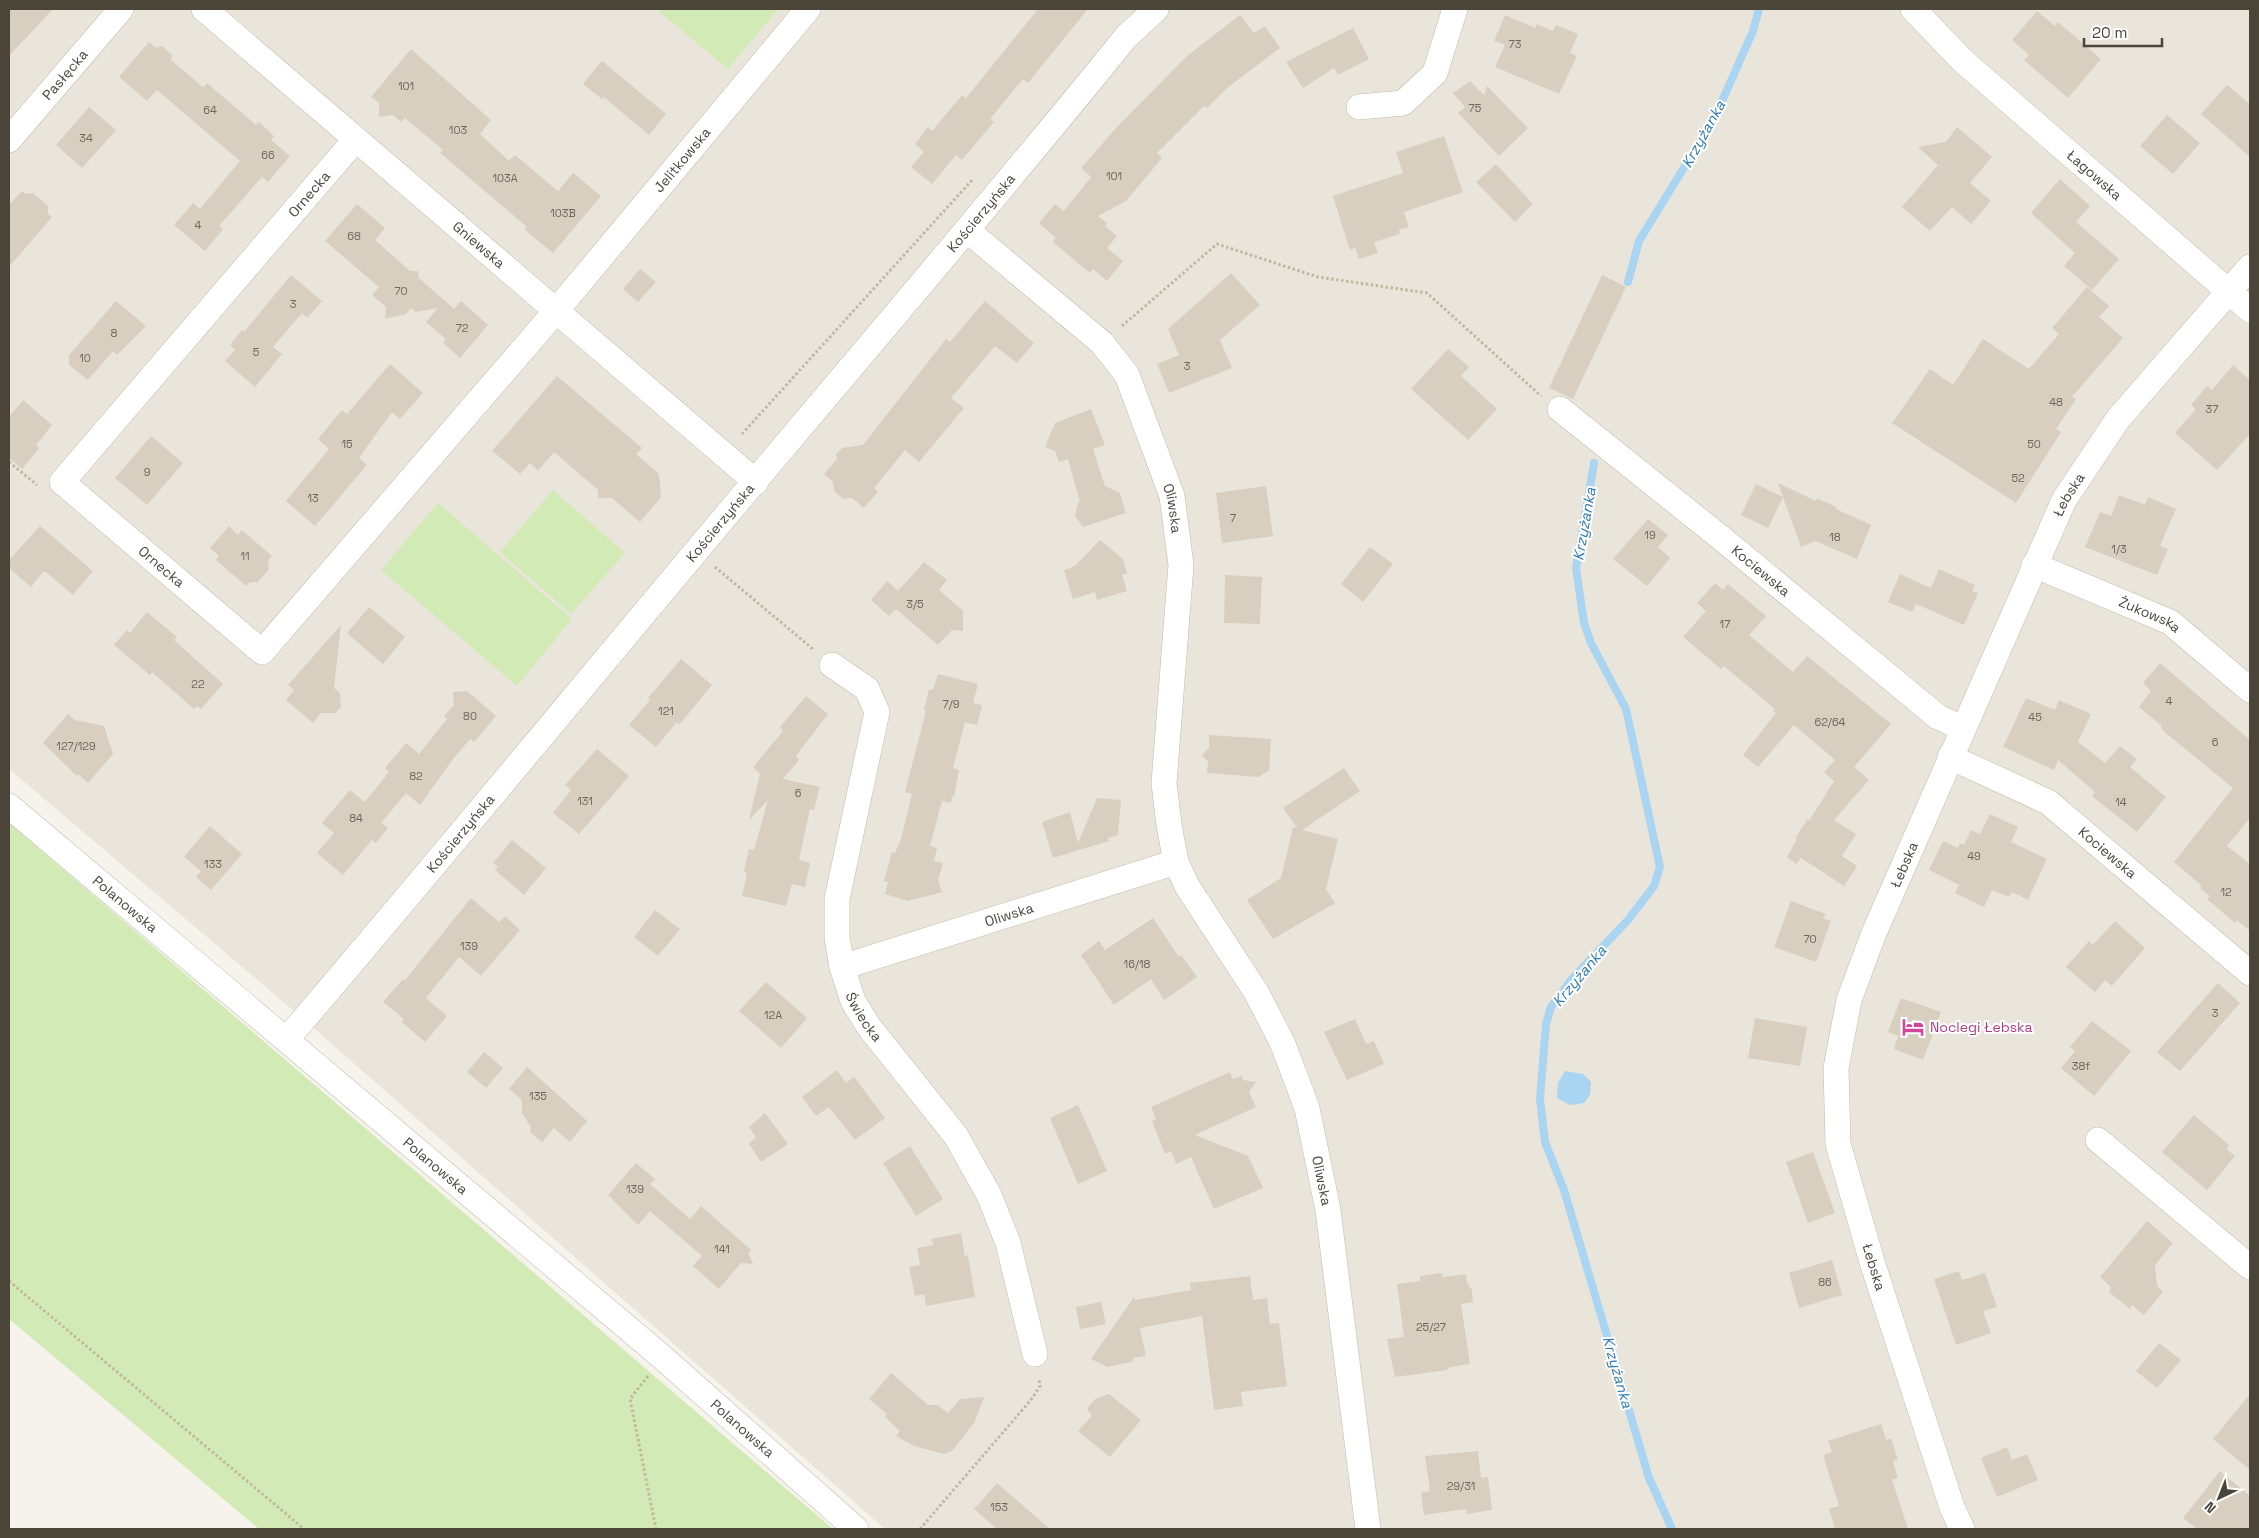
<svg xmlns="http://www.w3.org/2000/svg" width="2259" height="1538" font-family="'Space Grotesk',sans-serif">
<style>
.residential{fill:#eae5da}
.green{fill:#d2eab5}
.water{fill:#a9d4f2}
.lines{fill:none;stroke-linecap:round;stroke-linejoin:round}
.stream{stroke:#a9d4f2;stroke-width:8}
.building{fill:#d8cfc1}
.minor-casing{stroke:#c2bbae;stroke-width:26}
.path{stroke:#c4b79f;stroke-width:3;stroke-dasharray:2.5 2.5;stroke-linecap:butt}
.minor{stroke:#fff;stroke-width:25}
.labels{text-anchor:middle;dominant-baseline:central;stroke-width:4;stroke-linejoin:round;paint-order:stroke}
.number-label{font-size:11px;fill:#6e675b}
.street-label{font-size:14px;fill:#4b4439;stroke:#fff}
.hotel-label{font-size:14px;fill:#b23c85;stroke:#fff;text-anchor:start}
.water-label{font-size:15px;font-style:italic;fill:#2e7ab2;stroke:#fff}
</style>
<rect width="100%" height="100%" fill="#f6f3ec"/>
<path class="residential" d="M9,9H2250V1529H885L294,1011L9,769Z"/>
<g class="green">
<path d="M656,9H778L728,69Z"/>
<path d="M553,490L625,553L571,614L500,552Z"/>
<path d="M438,503L572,619L517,686L381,570Z"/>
<path d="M9,823L833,1529H259L9,1319Z"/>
</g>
<path class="water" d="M1565,1071L1583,1074L1591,1082L1590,1095L1584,1103L1570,1105L1557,1098L1558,1083Z"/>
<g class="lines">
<g class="stream">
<path d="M1628,282L1639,241L1715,117L1753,31L1759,9"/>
<path d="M1594,463L1576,568L1584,623L1591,643L1626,709L1660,867L1654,886L1628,920L1572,979L1551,1007L1546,1024L1540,1099L1545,1142L1564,1190L1649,1478L1672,1529"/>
</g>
</g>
<g class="building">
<path d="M9,9H53L9,56Z"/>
<path d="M1038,9H1088L1028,83L1023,79L990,119L994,122L962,160L956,155L932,184L911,167L924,152L915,144L928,127L932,131L962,95L966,98Z"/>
<path d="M2037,11L2055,26L2058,22L2101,59L2068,98L2024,60L2029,55L2012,40Z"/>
<path d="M1240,15L1254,33L1265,26L1280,48L1227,88L1207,108L1204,106L1157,153L1162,158L1126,201L1098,216L1107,223L1105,226L1117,236L1107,248L1123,261L1107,281L1093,269L1090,273L1053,242L1056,238L1039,223L1055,204L1064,211L1091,177L1081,168L1117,127L1187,56Z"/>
<path d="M1505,15L1535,28L1537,24L1553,31L1556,25L1578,34L1570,53L1577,56L1559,94L1495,67L1505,45L1494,41Z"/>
<path d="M1353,28L1369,59L1338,75L1334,68L1303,88L1286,62Z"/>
<path d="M149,42L156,48L162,46L172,55L171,60L203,87L207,83L256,125L259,122L274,136L271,140L290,156L268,182L262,177L219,226L223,229L205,251L174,225L193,203L200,209L240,161L157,90L147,101L119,77Z"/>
<path d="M411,49L491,120L480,134L509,161L515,155L558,191L573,173L601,196L553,253L525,230L527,227L440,153L443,150L405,118L401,122L393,115L379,117V103L371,97Z"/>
<path d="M602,61L666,114L649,135L604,97L602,99L583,84Z"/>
<path d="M1470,81L1484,95L1487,86L1528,128L1499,156L1458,113L1465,107L1453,93Z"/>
<path d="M2227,85L2250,104V157L2201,114Z"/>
<path d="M89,107L116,130L82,168L56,145Z"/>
<path d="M2167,115L2200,143L2173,174L2140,146Z"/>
<path d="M1957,127L1992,157L1970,183L1991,201L1971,224L1952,207L1930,231L1902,207L1938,165L1918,147L1946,142Z"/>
<path d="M1444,136L1463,192L1404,212L1409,227L1399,230L1400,234L1374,242L1378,253L1359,259L1355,248L1350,250L1333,196L1403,173L1396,152Z"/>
<path d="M1496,164L1533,204L1515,222L1476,182Z"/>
<path d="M2060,179L2090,206L2076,222L2119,259L2092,290L2064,266L2075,253L2031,213Z"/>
<path d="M22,191L26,194L33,193L48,206V214L52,217L9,267V205Z"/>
<path d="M357,204L385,228L375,240L410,271H418L419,278L454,309L461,301L488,325L460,358L443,343L446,339L426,322L438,308L416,312L411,308L406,314L385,319L386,307L372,295L379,287L325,241Z"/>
<path d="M640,269L656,282L638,302L623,289Z"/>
<path d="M1231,273L1260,305L1220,340L1232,368L1169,393L1157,364L1179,355L1168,329Z"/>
<path d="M291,275L322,301L307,318L302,313L273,347L282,354L255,387L225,361L235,350L230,345L242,330L244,332Z"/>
<path d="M1602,275L1626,287L1573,399L1549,388Z"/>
<path d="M2087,287L2109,306L2099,317L2123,338L2072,397L2076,399L2056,429L2061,432L2016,503L1892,423L1930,369L1953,385L1983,339L2029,369L2059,334L2052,328Z"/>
<path d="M116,301L146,326L117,355L113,351L88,380L69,365V355Z"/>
<path d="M985,301L1034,343L1017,363L995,346L951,398L964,408L919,462L905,450L874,488L878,492L864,508L852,498L843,499L834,491L833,482L824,474L837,459L836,454L842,448L863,445L946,339L950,342Z"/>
<path d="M1448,349L1469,367L1461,376L1497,409L1468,440L1411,389Z"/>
<path d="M390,364L423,393L400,419L392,412L359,458L367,465L315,526L286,501L329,449L318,439L342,410L347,414Z"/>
<path d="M2233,365L2250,380V434L2217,470L2175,433L2196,409L2191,405L2207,386L2212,390Z"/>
<path d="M557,376L642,448L636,454L659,474L661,497L640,522L612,498H598V490L554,452L538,471L530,463L520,474L492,451Z"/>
<path d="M23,400L52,425L36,445L39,448L22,469L9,458V417Z"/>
<path d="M1091,409L1105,445L1093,449L1105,486L1120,493L1126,513L1083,527L1075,516L1078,503L1080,502L1068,459L1059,462L1055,451L1045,447L1055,423Z"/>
<path d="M151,436L183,463L147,505L115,478Z"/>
<path d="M1778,483L1816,501L1817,498L1836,507V509L1871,525L1857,559L1815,541L1801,547L1783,497L1768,528L1741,515L1756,484L1783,497Z"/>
<path d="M1266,486L1273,536L1222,543L1216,493Z"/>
<path d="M2119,495L2145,505L2148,497L2176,509L2160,546L2168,549L2157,575L2085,547L2100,512L2111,516Z"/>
<path d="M1648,519L1668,535L1658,547L1670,558L1647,586L1613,559Z"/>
<path d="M40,526L93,571L73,595L46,572H43L31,587L9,568V560Z"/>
<path d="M229,526L238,535L242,530L272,556L268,561L269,569L258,582H250L246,586L216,560L219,556L210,548Z"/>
<path d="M1100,540L1123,559L1127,573L1122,575L1127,591L1097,600L1095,592L1073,599L1064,570L1075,566Z"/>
<path d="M1370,547L1393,564L1363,602L1341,584Z"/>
<path d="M924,562L947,580L939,590L963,611V631L952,630L938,645L896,609L889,616L871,600L887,581L898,591Z"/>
<path d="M1939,569L1975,585L1972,591L1978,593L1964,625L1916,604L1912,612L1888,602L1900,574L1931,588Z"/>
<path d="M1225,575L1262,577L1260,624L1224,623Z"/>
<path d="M1715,583L1723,590L1728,584L1766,616L1749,635L1793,672L1807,656L1891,724L1854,767L1869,780L1834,820L1856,834L1842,856L1857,866L1844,886L1801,858L1796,864L1787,857L1797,839L1795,838L1808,819L1809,821L1834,781L1824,772L1835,760L1794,725L1758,767L1743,755L1776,713L1773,711L1775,709L1724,666L1721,669L1683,637L1706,611L1697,603Z"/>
<path d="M369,607L405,637L383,664L347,633Z"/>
<path d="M147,612L177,637L174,640L223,684L201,709L197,706L194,709L152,672L150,675L114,645L127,630L130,633Z"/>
<path d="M341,625L334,688L340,693L341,707L335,713H321L313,723L286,700L294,690L288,685Z"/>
<path d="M681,659L712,685L679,725L677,722L656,747L629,725L650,700L648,698Z"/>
<path d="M2160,663L2250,740V818L2227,846L2250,864V931L2237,920L2235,923L2207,899L2210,896L2200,888L2202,886L2174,862L2233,788L2167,734L2161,728L2162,726L2139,707L2151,691L2143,683Z"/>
<path d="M938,674L978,684L973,703L982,705L977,725L965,722L953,768L959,770L954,797L952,796L951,803L942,801L930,846L937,848L934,861L943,863L938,880L942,892L908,901L885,894L888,882L884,881L892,852L895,853L901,839L912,794L905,792L926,711L924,710L929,689L933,690Z"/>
<path d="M467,691L496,716L474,742L470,739L453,759L420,805L406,793L381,823L388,828L376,843L372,840L343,875L317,853L334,833L322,823L350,790L365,802L389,772L385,768L406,743L419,754L447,719L444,716L454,705L453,692Z"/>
<path d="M806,696L828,714L796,756L799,760L783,779L820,787L814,810L810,809L799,860L810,863L805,887L792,884L786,906L742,896L747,873L744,872L749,849L754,850L768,800L749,820L760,774L753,767L783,731L780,727Z"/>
<path d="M2026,698L2055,710L2059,700L2091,714L2078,742L2105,763L2120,746L2137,759L2130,767L2166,797L2137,832L2092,796L2095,792L2058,760L2054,770L2003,747Z"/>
<path d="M68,714L75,720L104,726L113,754L88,783L78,774L77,776L43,743Z"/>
<path d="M1209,735L1271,739L1269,771L1258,777L1207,773L1208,761L1202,755L1209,748Z"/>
<path d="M597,749L629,776L579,834L553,813L571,790L565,785Z"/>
<path d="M1344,768L1360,791L1302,830L1338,839L1326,889L1335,903L1273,939L1247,900L1281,878L1293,827L1297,828L1283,808Z"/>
<path d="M1097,798L1121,800L1118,835L1108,838L1109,841L1053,858L1042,822L1070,812L1078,843Z"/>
<path d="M1990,814L2018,827L2011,842L2047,859L2028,900L2012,892L2009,897L1992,890L1984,907L1955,893L1959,885L1929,870L1943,841L1958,848L1960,843L1964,845L1971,830L1980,834Z"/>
<path d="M210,826L242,854L211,890L196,877L201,871L184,857Z"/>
<path d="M512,840L546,868L524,895L495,870L498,867L493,863Z"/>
<path d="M471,898L499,922L505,916L520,930L481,976L459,957L426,998L447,1016L425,1042L402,1022L404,1019L383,1002L403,979L405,980Z"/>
<path d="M1791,901L1826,914L1823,918L1831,921L1816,962L1774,947Z"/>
<path d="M655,910L680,929L658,956L634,937Z"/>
<path d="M1153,918L1179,957L1181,955L1197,977L1164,1000L1151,979L1114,1005L1081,955L1099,941L1105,950Z"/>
<path d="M2115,921L2145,948L2112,986L2105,980L2095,992L2066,967L2089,941L2093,945Z"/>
<path d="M766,982L807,1018L781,1048L739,1011Z"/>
<path d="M2218,983L2240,1003L2180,1071L2157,1052Z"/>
<path d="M1901,998L1941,1012L1923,1060L1894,1049L1898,1036L1888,1032Z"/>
<path d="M1755,1018L1807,1027L1800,1066L1748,1058Z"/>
<path d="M1355,1019L1366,1044L1374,1041L1384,1064L1347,1080L1324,1032Z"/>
<path d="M2092,1021L2131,1051L2094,1096L2061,1068L2075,1051L2070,1047Z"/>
<path d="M484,1052L503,1068L486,1088L467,1072Z"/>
<path d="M527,1067L587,1121L570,1142L554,1128L542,1142L530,1132L531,1127L522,1113V1100L509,1089Z"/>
<path d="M837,1070L846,1083L854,1077L885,1118L855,1140L829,1107L816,1116L802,1097Z"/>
<path d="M1230,1072L1233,1079L1242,1076L1243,1080L1256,1082L1249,1092L1256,1107L1195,1135L1248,1156L1263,1188L1214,1209L1191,1157L1176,1164L1171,1151L1165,1154L1152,1121L1156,1119L1151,1107Z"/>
<path d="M1078,1105L1107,1171L1078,1184L1050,1118Z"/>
<path d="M765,1113L788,1144L761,1162L749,1144L756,1137L749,1127Z"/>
<path d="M2194,1115L2229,1145L2226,1149L2235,1156L2207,1190L2162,1152Z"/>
<path d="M910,1146L943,1199L916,1216L883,1163Z"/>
<path d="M1813,1152L1835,1213L1808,1223L1786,1162Z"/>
<path d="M636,1163L655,1179L650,1184L690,1219L701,1206L751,1250L748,1253L753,1264L741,1263L719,1289L693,1266L702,1256L650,1211L638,1225L608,1195Z"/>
<path d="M2147,1221L2173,1243L2155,1265L2157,1286L2163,1292L2144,1315L2132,1305L2130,1309L2109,1292L2111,1287L2100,1277Z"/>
<path d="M961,1233L965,1256L968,1255L975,1297L926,1306L924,1294L915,1296L909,1267L920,1265L917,1248L934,1245L931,1239Z"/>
<path d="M1832,1260L1842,1295L1799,1308L1789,1273Z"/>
<path d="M1959,1271L1962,1280L1985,1273L1997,1307L1983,1311L1991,1333L1956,1345L1934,1279Z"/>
<path d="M1442,1273L1443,1277L1466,1274L1467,1283L1472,1290L1473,1302L1461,1304L1470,1364L1451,1367L1447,1370L1395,1377L1387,1339L1404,1337L1397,1284L1420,1281V1276Z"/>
<path d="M1250,1276L1253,1300L1267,1298L1270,1324L1279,1323L1287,1386L1241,1392L1243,1406L1214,1410L1202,1316L1140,1328L1146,1356L1134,1358L1131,1362L1107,1367L1091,1359L1134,1297L1135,1300L1191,1290L1190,1283Z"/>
<path d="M1101,1302L1106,1324L1080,1329L1076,1307Z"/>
<path d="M2159,1343L2181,1360L2157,1388L2136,1371Z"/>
<path d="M891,1373L928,1405H937L948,1413L960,1399L984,1397L974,1423L952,1451L944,1454L914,1446L896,1436L900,1431L885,1417L887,1414L869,1399Z"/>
<path d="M1109,1394L1141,1420L1110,1457L1078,1431L1092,1416L1087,1409L1095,1399Z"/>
<path d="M2250,1394V1470L2213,1439Z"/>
<path d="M1881,1424L1886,1440L1891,1438L1898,1460L1893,1461L1898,1478L1892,1480L1908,1529H1835L1829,1509L1839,1506L1823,1455L1832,1452L1828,1441Z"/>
<path d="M2007,1447L2012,1460L2027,1454L2038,1480L1997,1497L1981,1458Z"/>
<path d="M1478,1451L1481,1478L1488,1477L1492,1510L1467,1514L1466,1509L1424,1515L1421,1493L1430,1491L1425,1456Z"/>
<path d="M2220,1471L2250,1496V1529H2197L2183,1518Z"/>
<path d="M997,1483L1050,1529H997L974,1509Z"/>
</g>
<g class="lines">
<g class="minor-casing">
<g id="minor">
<path id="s1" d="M204,9L756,482"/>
<path id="s2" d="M1913,9L1963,61L2250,310"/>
<path d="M1359,107L1403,103L1435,73L1455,9"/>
<path id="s3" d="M9,140L121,9"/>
<path id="s4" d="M355,140L62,482L262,652L556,311L808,9"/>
<path id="s5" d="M967,230L1102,343L1127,375L1172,496L1181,565L1164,783L1169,825L1176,862L1187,886L1256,992L1282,1042L1307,1108L1328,1210L1368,1529"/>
<path id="s6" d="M1560,409L1720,537L1938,717L1962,728"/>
<path id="s7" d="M2034,565L2170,622L2250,690"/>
<path id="s8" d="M832,665L867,689L877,712L837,899V937L842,967L853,1001L869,1027L956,1136L989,1195L1008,1243L1035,1354"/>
<path id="s9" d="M1950,757L2048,802L2250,973"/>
<path id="s10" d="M9,806L662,1357L856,1529"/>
<path id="s11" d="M842,967L1176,862"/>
<path id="s12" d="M287,1039C422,881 554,721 688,561C834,386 983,214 1126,37L1156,9"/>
<path d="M2098,1140L2250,1267"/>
<path id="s13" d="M1962,1529L1952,1507L1873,1265L1838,1144L1836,1068L1849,1000L1874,933L2064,500L2118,419L2250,267"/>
</g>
</g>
<g class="path">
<path d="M1122,326L1217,244L1318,277L1427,293L1541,396"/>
<path d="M742,434L973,179"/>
<path d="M9,462L37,485"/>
<path d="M715,567L814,650"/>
<path d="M9,1281L304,1529"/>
<path d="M648,1376L630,1399L656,1529"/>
<path d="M920,1529L1030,1401L1040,1386L1039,1379"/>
</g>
<use href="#minor" class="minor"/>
</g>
<defs>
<g id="hotel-bare" transform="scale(1.725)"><path d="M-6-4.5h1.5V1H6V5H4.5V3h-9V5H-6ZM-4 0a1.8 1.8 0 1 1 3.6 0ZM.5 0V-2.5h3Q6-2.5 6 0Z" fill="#d1479c" stroke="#fff" stroke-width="2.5" paint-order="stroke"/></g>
</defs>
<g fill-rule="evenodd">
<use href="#hotel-bare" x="1913" y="1027"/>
</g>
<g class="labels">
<g class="number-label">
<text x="1515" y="44">73</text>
<text x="406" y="86">101</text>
<text x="1475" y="108">75</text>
<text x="210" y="110">64</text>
<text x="458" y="130">103</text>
<text x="86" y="138">34</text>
<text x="268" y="155">66</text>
<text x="1114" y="176">101</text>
<text x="505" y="178">103A</text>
<text x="563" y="213">103B</text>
<text x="198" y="225">4</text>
<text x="354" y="236">68</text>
<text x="401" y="291">70</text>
<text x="293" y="304">3</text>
<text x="462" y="328">72</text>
<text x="114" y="333">8</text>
<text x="256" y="352">5</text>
<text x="85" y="358">10</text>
<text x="1187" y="366">3</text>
<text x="2056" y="402">48</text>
<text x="2212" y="409">37</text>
<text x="347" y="444">15</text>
<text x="2034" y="444">50</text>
<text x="147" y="472">9</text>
<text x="2018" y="478">52</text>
<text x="313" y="498">13</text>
<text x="1233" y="518">7</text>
<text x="1650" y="535">19</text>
<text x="1835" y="537">18</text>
<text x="2119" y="549">1/3</text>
<text x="245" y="556">11</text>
<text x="915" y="604">3/5</text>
<text x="1725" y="624">17</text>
<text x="198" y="684">22</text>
<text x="2169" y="701">4</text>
<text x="951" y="704">7/9</text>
<text x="666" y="711">121</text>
<text x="470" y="716">80</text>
<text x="2035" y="717">45</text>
<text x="1830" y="722">62/64</text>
<text x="2215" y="742">6</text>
<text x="76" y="746">127/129</text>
<text x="416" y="776">82</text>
<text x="798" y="793">6</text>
<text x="585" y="801">131</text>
<text x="2121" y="802">14</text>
<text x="356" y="818">84</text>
<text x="1974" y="856">49</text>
<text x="213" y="864">133</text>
<text x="2226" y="892">12</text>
<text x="1810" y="939">70</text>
<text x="469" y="946">139</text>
<text x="1137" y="964">16/18</text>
<text x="2215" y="1013">3</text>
<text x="773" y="1015">12A</text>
<text x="2081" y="1066">38f</text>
<text x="538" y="1096">135</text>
<text x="635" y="1189">139</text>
<text x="722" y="1249">141</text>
<text x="1825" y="1282">86</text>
<text x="1431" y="1327">25/27</text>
<text x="1461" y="1486">29/31</text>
<text x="999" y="1507">153</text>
</g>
<g class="street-label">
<text stroke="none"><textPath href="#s3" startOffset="86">Pasłęcka</textPath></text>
<text stroke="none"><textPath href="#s4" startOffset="1360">Jelitkowska</textPath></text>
<text stroke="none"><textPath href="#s2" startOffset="246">Łagowska</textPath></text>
<text transform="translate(309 194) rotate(-49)">Ornecka</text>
<text stroke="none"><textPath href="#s12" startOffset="1079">Kościerzyńska</textPath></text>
<text stroke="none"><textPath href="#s1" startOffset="362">Gniewska</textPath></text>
<text stroke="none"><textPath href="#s13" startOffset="1101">Łebska</textPath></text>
<text stroke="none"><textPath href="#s5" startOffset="358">Oliwska</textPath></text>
<text stroke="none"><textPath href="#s12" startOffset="674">Kościerzyńska</textPath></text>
<text stroke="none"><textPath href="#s4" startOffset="581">Ornecka</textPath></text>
<text stroke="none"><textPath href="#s6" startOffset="258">Kociewska</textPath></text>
<text stroke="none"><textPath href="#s7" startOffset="126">Żukowska</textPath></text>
<text stroke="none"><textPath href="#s12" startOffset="269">Kościerzyńska</textPath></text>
<text stroke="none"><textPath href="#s9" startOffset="186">Kociewska</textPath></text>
<text stroke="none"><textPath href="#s13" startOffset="696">Łebska</textPath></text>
<text stroke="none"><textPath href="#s10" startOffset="152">Polanowska</textPath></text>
<text stroke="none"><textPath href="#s11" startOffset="175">Oliwska</textPath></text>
<text stroke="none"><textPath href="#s8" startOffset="382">Świecka</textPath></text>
<text stroke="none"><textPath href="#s10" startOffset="558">Polanowska</textPath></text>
<text stroke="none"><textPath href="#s5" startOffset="1068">Oliwska</textPath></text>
<text transform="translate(1874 1267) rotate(73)">Łebska</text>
<text stroke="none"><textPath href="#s10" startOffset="962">Polanowska</textPath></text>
</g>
<g class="hotel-label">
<text x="1930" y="1027">Noclegi Łebska</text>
</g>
<g class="water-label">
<text transform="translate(1703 134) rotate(-61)">Krzyżanka</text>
<text transform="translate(1584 524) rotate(-80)">Krzyżanka</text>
<text transform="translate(1579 976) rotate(-50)">Krzyżanka</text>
<text transform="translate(1618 1372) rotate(74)">Krzyżanka</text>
</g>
</g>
<rect width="2259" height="1538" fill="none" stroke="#4b4439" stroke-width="20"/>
<g transform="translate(2219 1498) rotate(223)" stroke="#ffffff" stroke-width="4" paint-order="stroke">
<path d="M0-4L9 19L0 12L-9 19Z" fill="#4b4439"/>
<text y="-8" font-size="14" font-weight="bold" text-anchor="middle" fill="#4b4439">N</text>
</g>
<path d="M2084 38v8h78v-8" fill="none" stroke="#4b4439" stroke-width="2.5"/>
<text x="2092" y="38" font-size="15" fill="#4b4439" stroke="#ffffff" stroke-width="4" paint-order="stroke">20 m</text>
</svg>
